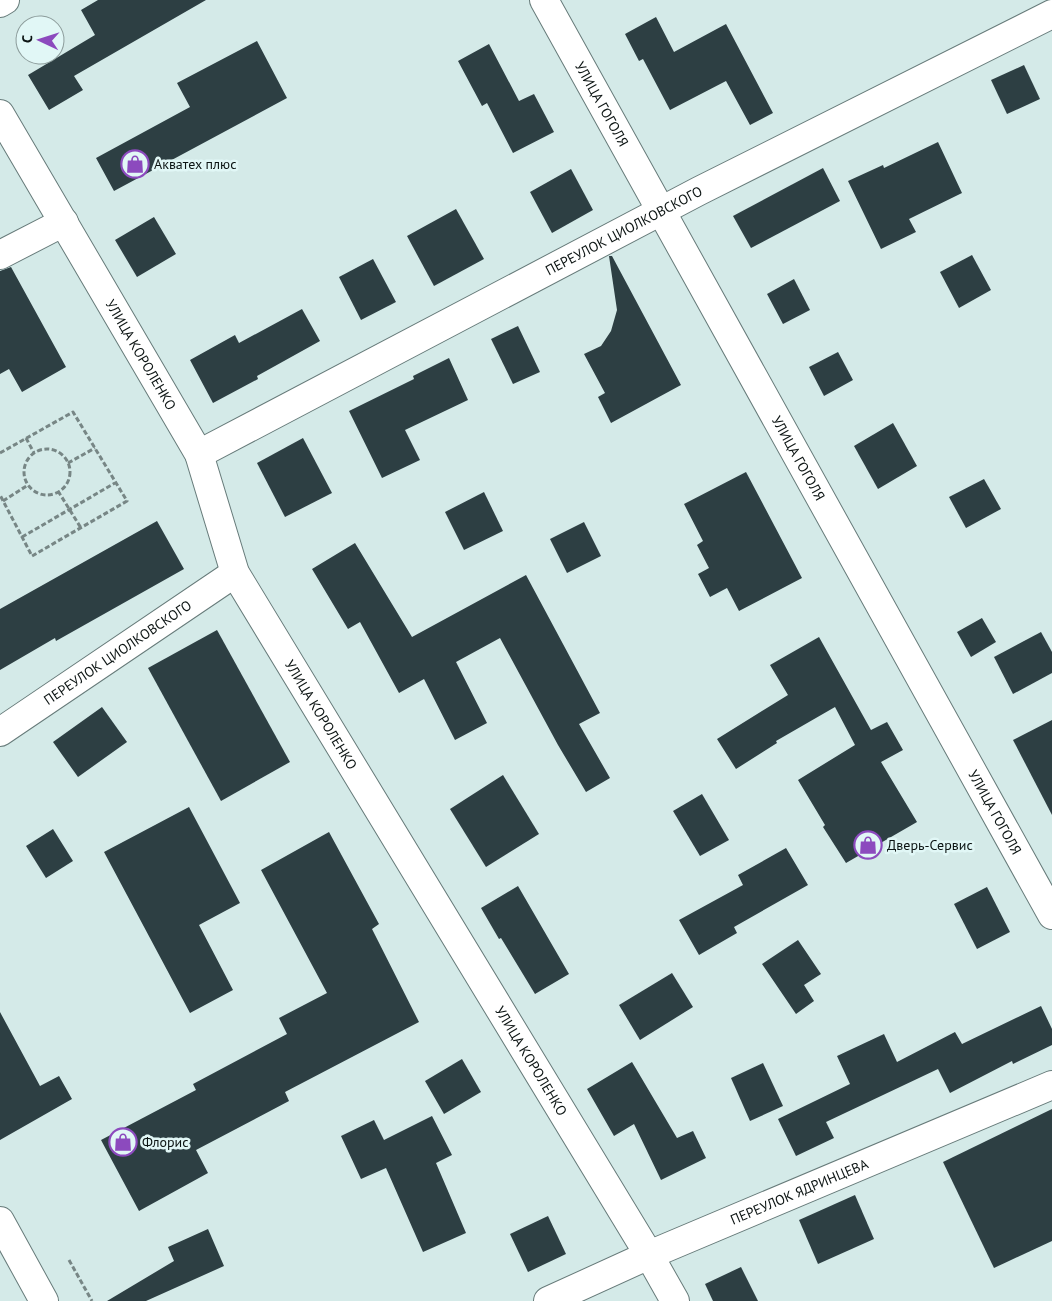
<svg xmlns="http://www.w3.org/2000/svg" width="1052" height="1301" font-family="'PT Sans',sans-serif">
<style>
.building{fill:#2d3f43}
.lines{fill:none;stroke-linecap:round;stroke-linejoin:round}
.minor-casing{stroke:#677b7a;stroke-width:30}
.path{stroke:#778685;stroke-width:3;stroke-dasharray:5 2.5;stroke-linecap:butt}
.minor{stroke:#fff;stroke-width:28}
.labels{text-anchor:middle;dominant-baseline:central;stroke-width:5;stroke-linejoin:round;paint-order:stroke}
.street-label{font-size:14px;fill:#0c1413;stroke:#e1f7f6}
.poi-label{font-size:14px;fill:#0c1413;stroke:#e1f7f6;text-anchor:start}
</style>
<rect width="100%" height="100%" fill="#d4eae8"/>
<g class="building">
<path d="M98,0H206L74,76L83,90L49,110L28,75L95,35L81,10Z"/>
<path d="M656,17L674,52L726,24L773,113L750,125L726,81L670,110L643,59L639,61L625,34Z"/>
<path d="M257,41L287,98L114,191L96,158L190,107L177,83Z"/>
<path d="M489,44L519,101L534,94L554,132L513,153L487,103L482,106L458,61Z"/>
<path d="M1024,65L1040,99L1007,114L991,80Z"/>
<path d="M938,142L962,193L909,219L916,232L881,249L848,181L883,165L884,168Z"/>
<path d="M823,168L840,201L751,248L733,216Z"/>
<path d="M571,169L593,210L552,233L530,192Z"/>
<path d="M456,209L484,259L434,286L407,236Z"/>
<path d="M154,217L176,254L137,277L115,240Z"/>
<path d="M972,255L991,290L959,308L940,272Z"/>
<path d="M609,256H612L681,385L611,423L598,397L605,393L584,354L601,346L611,331L617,310Z"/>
<path d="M373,259L396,302L361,320L339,277Z"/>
<path d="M11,267L66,367L22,392L9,369L0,374V271Z"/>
<path d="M794,279L810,310L783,324L767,294Z"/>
<path d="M302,309L320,341L257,376L258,379L213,403L190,360L235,335L239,343Z"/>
<path d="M518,326L540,372L513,384L491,339Z"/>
<path d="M838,352L853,380L824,396L809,367Z"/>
<path d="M449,358L468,400L405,430L420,460L382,478L349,411L414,379L413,376Z"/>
<path d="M893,423L917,466L878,489L854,446Z"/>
<path d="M303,438L332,493L285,517L257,463Z"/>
<path d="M746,472L802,578L739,611L727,588L710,597L698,574L709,568L697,545L703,541L684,504Z"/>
<path d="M984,479L1001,509L966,528L949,497Z"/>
<path d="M484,492L503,531L464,550L445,512Z"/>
<path d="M157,521L184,569L56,641L55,638L0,670V609Z"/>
<path d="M584,522L601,556L567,573L550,539Z"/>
<path d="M355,543L412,637L526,575L600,713L579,724L610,778L586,792L558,745L500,638L456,662L487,723L455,740L424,679L399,693L360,622L348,629L312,569Z"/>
<path d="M982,618L996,642L971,657L957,632Z"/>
<path d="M217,630L290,762L221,801L148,668Z"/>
<path d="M1041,632L1052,652V673L1013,694L994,657Z"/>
<path d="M819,637L871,730L887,722L903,750L881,762L917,822L846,863L823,827L825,825L798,780L855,745L835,707L776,741L777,743L736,769L717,739L788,695L770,665Z"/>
<path d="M102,707L127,742L78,777L53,742Z"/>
<path d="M1052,720V815L1013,740Z"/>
<path d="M503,775L539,834L486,867L450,809Z"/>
<path d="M702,794L729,840L700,856L673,811Z"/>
<path d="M189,807L240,903L199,925L233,990L190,1013L104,852Z"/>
<path d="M53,829L73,861L46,878L26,846Z"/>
<path d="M329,832L379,924L372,929L419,1022L285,1092L289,1101L196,1150L208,1173L139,1211L101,1140L196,1090L193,1084L287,1034L279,1018L327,993L261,870Z"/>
<path d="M786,848L808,885L734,927L737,933L699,955L679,920L743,885L738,875Z"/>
<path d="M518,886L569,974L535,994L501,938L499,939L481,908Z"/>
<path d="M987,887L1010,932L977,949L954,904Z"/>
<path d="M798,940L821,974L804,985L814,1001L796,1014L762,964Z"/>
<path d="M672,973L693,1007L640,1040L619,1005Z"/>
<path d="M1041,1006L1052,1029V1045L1013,1064L1012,1061L950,1093L938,1069L826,1122L834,1138L796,1156L778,1119L850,1084L837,1056L884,1034L897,1062L955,1032L962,1044Z"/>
<path d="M0,1012L40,1086L59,1076L72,1099L0,1140Z"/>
<path d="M462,1059L481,1092L444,1114L425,1081Z"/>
<path d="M632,1062L677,1138L693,1131L706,1158L661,1180L634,1124L614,1136L587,1089Z"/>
<path d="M763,1063L783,1106L750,1121L731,1078Z"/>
<path d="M1052,1109V1241L994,1268L943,1162Z"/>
<path d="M432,1116L452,1155L436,1163L466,1233L423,1252L386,1168L361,1179L341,1136L374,1120L384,1140Z"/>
<path d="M855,1195L874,1239L818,1264L799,1220Z"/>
<path d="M548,1216L566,1254L528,1272L510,1234Z"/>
<path d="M208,1229L224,1266L146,1301H107L174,1261L168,1247Z"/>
<path d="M741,1267L758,1301H713L705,1284Z"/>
</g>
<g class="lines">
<g class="minor-casing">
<g id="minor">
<path id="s1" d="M544,0L1052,915"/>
<path d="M0,3L5,0"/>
<path id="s2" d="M0,114L199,454L235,573L649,1255L675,1301"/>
<path d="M0,255L64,222"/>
<path id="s3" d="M199,454L699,191L1052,14"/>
<path id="s4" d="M0,732L235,573"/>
<path d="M0,1221L44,1301"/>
<path id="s5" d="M548,1301L649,1255L1052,1085"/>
</g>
</g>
<g class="path">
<path d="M26,438L34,453"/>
<circle cx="47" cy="472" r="23"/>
<path d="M0,453L73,412L127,501L32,556L0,495"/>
<path d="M68,463L95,448"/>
<path d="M58,491L81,528"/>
<path d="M3,501L28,485"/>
<path d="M22,537L115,483"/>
<path d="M69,1260L92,1301"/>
</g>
<use href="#minor" class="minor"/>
</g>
<defs>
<g id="shop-ring" transform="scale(1.4375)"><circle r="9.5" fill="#e1f7f6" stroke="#8c4abe" stroke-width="1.5"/><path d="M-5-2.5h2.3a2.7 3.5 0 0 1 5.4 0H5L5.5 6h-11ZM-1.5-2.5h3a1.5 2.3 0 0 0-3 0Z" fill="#8c4abe"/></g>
</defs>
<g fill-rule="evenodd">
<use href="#shop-ring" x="135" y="164"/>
<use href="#shop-ring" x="868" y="845"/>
<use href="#shop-ring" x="123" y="1142"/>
</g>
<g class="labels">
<g class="street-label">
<text stroke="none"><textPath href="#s1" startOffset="119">УЛИЦА ГОГОЛЯ</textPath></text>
<text stroke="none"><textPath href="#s3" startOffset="480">ПЕРЕУЛОК ЦИОЛКОВСКОГО</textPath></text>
<text stroke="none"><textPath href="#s2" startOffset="279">УЛИЦА КОРОЛЕНКО</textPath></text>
<text stroke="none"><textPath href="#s1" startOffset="524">УЛИЦА ГОГОЛЯ</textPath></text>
<text stroke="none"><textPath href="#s4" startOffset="142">ПЕРЕУЛОК ЦИОЛКОВСКОГО</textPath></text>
<text stroke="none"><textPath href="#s2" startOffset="684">УЛИЦА КОРОЛЕНКО</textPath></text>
<text stroke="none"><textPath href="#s1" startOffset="929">УЛИЦА ГОГОЛЯ</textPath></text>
<text stroke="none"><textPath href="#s2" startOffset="1089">УЛИЦА КОРОЛЕНКО</textPath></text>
<text stroke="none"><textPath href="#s5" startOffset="274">ПЕРЕУЛОК ЯДРИНЦЕВА</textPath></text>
</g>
<g class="poi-label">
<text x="154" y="164">Акватех плюс</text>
<text x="887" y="845">Дверь-Сервис</text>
<text x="142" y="1142">Флорис</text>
</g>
</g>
<g transform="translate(40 40) rotate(274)"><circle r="24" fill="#e1f7f6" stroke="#8c9c9b"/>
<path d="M0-4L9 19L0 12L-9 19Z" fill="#8c4abe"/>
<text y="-8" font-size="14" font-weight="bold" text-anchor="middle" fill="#0c1413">С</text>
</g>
</svg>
